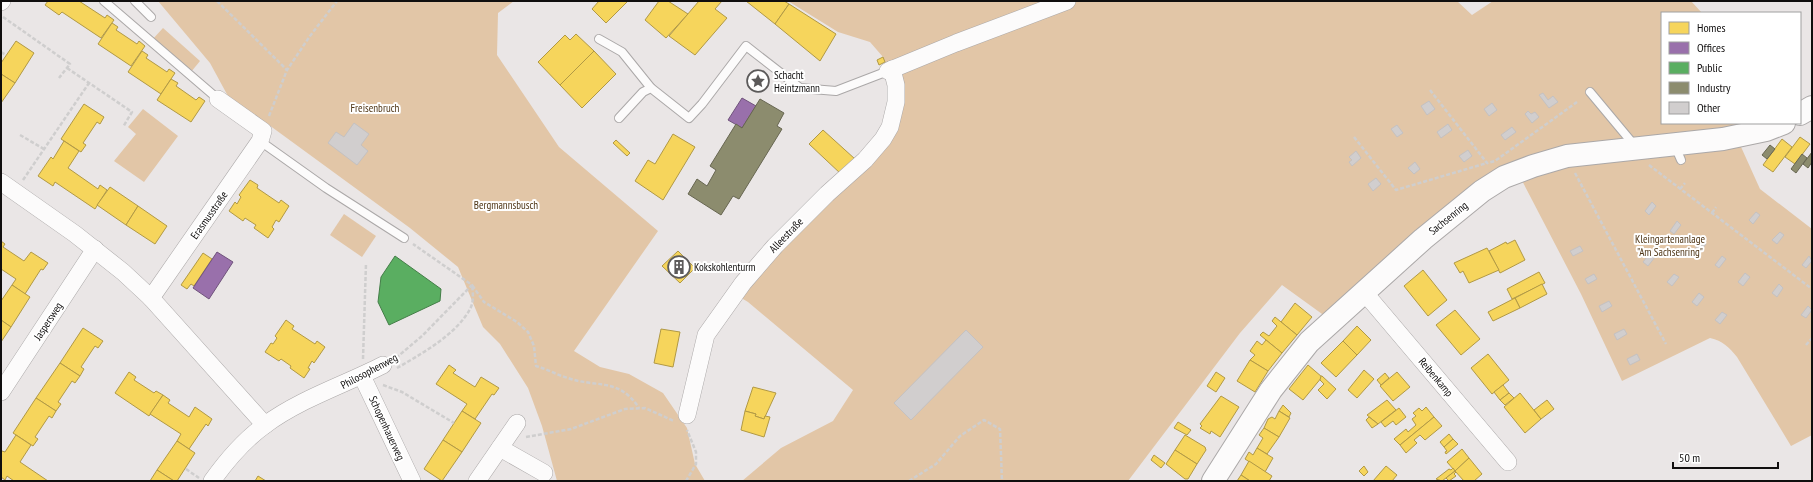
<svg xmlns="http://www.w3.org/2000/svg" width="1813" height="482" font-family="'PT Sans Narrow',sans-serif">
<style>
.green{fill:#e2c6a7}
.homes{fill:#f6d55c;stroke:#b19945}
.offices{fill:#9970ab;stroke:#70537c}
.public{fill:#5aae61;stroke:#447e48}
.industry{fill:#8c8c6e;stroke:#676651}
.building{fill:#d1cece;stroke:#c4c1c1}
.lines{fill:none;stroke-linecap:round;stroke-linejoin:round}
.lane-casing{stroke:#aba8a8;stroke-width:10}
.street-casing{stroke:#aba8a8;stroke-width:18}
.secondary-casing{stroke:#aba8a8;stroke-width:24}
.path{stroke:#cfcece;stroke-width:2.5;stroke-dasharray:4 2;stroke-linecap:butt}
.lane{stroke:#fcfbfb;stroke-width:8}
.street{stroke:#fcfbfb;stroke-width:17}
.secondary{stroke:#fcfbfb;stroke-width:22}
.labels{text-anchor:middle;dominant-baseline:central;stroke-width:4;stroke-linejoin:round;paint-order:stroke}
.poi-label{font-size:11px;fill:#100e0e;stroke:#fff;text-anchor:start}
.park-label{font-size:11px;fill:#4e3515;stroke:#fff}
.street-label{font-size:11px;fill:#100e0e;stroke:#fff}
</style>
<rect width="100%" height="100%" fill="#eae6e6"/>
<g class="green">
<path d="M158,1H514L498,13L497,55L559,147L658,231L574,351L600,367L629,374L663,393L687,428L695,464L705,481H557L542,426L528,388L500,344L483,327L458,267L410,228L269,125L229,98L210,63Z"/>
<path d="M788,1H1457L1472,15L1493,1H1691L1702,13H1662V123H1783L1737,138L1760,189L1812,229V435L1791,446L1737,357C1729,347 1723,341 1710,338L1622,381L1581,294L1516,169L1525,159L1329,319L1282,285L1240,333L1128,481H742L781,448L833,421L853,390L748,302L728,290L856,163L885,123L890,85L887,67L883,57L870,42L838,32Z"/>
<path d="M163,28L200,61L191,72L152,40Z"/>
<path d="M143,109L178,136L144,182L114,161L136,134L128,127Z"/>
<path d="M344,214L376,236L362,257L330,235Z"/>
</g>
<g class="homes">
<path d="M48,1H79L105,18L107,15L114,20L101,38L62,12L59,15L45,5Z"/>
<path d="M599,1H628L606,23L592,9Z"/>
<path d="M659,1H668L688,14L666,38L645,20Z"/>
<path d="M699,1H722L715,9L727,18L695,55L669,36Z"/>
<path d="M746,1H784L789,4L775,24Z"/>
<path d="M789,4L836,34L820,61L775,24Z"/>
<path d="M112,23L118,27L116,30L137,44L139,41L145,46L131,66L98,44Z"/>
<path d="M576,34L594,51L560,85L538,62L565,35L570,40Z"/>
<path d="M16,41L34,53L15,83L1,74V63Z"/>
<path d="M142,51L148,55L146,58L167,72L169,69L175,73L161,94L128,72Z"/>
<path d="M594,51L616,74L582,108L560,85Z"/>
<path d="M883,57L885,62L879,65L877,60Z"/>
<path d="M1,74L15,83L1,103Z"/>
<path d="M171,79L178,83L176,86L196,100L199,97L205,101L191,122L157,100Z"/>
<path d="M84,104L104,117L100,124L97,122L83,143L86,145L81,152L61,139Z"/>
<path d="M823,130L855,159L841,174L809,144Z"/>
<path d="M673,134L695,147L663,200L635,181L648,160L655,164Z"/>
<path d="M1800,137L1810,144L1795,164L1785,157Z"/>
<path d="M1782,139L1792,147L1773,172L1763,165Z"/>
<path d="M616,140L630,153L627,156L613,143Z"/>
<path d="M64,141L79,151L68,168L98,189L100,185L107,190L95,209L55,182L53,186L38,176L51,157L53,159Z"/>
<path d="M250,180L258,185L257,188L279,203L281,200L289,206L279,222L276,220L272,227L274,229L268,238L254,228L256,225L245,218L243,221L229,211L235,202L237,204L241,197L239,195Z"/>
<path d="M110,187L138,206L126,225L97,205Z"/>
<path d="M138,206L167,226L155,244L126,225Z"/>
<path d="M1515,240L1525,260L1500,273L1489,251L1506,242L1507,244Z"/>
<path d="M1,241L5,244L3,247L24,261L31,252L48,263L43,270L41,269L25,294L12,285L16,279L1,269Z"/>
<path d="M1487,248L1499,270L1469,283L1463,271L1460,273L1454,263Z"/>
<path d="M678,251L695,268L680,283L662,266Z"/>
<path d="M203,253L212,259L194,286L191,284L187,289L181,285Z"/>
<path d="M1423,270L1447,300L1428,316L1404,286Z"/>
<path d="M1539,272L1545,283L1512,299L1507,289Z"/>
<path d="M1542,284L1547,294L1520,308L1515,298Z"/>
<path d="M12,285L30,297L11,327L1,320V301Z"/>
<path d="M1515,298L1520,308L1493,321L1488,312Z"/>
<path d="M1295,303L1312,317L1297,335L1281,322Z"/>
<path d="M1455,310L1480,339L1461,355L1436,325Z"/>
<path d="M1275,317L1297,335L1282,353L1260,335L1263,332L1269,336L1277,326L1272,321Z"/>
<path d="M1,320L11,327L1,342Z"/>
<path d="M286,320L294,326L292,329L315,344L317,341L325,347L314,363L312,361L308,368L310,369L304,378L290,368L291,366L281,359L279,361L265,352L271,343L273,344L277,338L275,336Z"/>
<path d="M1357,326L1371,340L1357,355L1343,341Z"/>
<path d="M83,328L103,341L98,348L95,346L81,367L84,369L80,376L60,363Z"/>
<path d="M661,329L680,332L673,367L654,363Z"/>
<path d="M1266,340L1282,353L1268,371L1250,360L1255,355L1250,351L1257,341L1262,345Z"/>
<path d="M1343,341L1357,355L1336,377L1321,363Z"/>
<path d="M1488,354L1509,380L1492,394L1471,368Z"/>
<path d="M1250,360L1268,371L1255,392L1237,381Z"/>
<path d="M60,363L80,376L75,383L72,381L58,402L61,404L56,411L36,398Z"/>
<path d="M449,365L456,370L453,373L475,387L481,377L499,388L494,395L492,394L475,419L462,411L467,404L436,384Z"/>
<path d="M1308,365L1322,377L1303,400L1289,389Z"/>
<path d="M1364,370L1374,379L1357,398L1348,390Z"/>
<path d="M129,372L136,377L134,380L154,393L156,391L163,395L149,416L115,393Z"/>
<path d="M1216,372L1225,378L1216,392L1207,386Z"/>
<path d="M1397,372L1410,387L1393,401L1380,386Z"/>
<path d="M1385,373L1389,378L1381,385L1377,380Z"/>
<path d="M1321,376H1322L1336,389L1327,399L1318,390L1324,384L1320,380Z"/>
<path d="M1503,385L1509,393L1500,400L1494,392Z"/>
<path d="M753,387L776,393L764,419L755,416L756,414L745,411Z"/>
<path d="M1509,393L1514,398L1505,405L1500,400Z"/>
<path d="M1520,393L1541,419L1525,433L1504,407Z"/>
<path d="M163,395L170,400L168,403L189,417L195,407L212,419L208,426L206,424L189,449L177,441L181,434L150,414Z"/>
<path d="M1221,396L1239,407L1220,437L1211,431L1210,434L1200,428L1202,426L1200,424Z"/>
<path d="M36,398L56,411L52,418L49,416L35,437L38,439L33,446L13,433Z"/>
<path d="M1387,400L1396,410L1378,424L1367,415Z"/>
<path d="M1547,400L1554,409L1541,419L1534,410Z"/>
<path d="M1283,405L1291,413L1289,417L1279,411Z"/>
<path d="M1426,407L1434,417L1400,445L1394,439L1406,429L1408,432L1416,425L1412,419L1416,416L1413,413L1419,408L1422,411Z"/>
<path d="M1399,408L1406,417L1396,425L1393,421L1385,427L1381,422Z"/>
<path d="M462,411L481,423L462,452L443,440Z"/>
<path d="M745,411L756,414L755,416L764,419L765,416L770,417L764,437L741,430Z"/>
<path d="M1279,411L1290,418L1279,437L1264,428L1268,419L1272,417L1275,419Z"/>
<path d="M1369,417L1378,424L1372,428L1366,420Z"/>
<path d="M1434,417L1442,426L1425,440L1420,435L1414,440L1417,443L1406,453L1400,445Z"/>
<path d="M1178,422L1191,430L1187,435L1174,428Z"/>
<path d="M1264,428L1279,437L1267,454L1257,448L1263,438L1259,435Z"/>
<path d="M1449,434L1453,439L1444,447L1440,442Z"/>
<path d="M16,435L31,445L20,462L48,481H14L7,476L5,480L1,477V453L2,451L5,452Z"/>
<path d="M1185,435L1205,447L1206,450L1197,464L1175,450Z"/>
<path d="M1453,439L1458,444L1446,454L1445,452L1447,451L1444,447Z"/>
<path d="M443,440L462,452L442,481L424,469Z"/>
<path d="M177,441L195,453L177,481H174L157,470Z"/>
<path d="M1257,448L1273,458L1265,472L1245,459L1249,452L1253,455Z"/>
<path d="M1462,449L1469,458L1455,471L1447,462Z"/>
<path d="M1175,450L1197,464L1188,479H1185L1166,464Z"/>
<path d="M1154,455L1165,463L1161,468L1151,460Z"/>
<path d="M1469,458L1482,474L1474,481H1464L1455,471Z"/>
<path d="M1249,461L1272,476L1269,481H1250L1241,475Z"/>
<path d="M1364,466L1368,472L1364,476L1359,471Z"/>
<path d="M1386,466L1397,475L1392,481H1373Z"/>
<path d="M1453,468L1455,471L1442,481L1436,479L1449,469L1451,470Z"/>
<path d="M157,470L174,481H150Z"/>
<path d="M1455,471L1456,472L1454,474L1456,476L1449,481L1446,478Z"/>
<path d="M1241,475L1250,481H1237Z"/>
<path d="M258,476L266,481H255Z"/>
</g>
<g class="offices">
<path d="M742,98L756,106L742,128L728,120Z"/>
<path d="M217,252L233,262L209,299L193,288Z"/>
</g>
<path class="public" d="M395,256L441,289L440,301L389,325L378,302L381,277Z"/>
<g class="industry">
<path d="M760,99L784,113L777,126L782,129L739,199L733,196L721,215L688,194L697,179L707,186L716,170L710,166L736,124L742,128Z"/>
<path d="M1770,145L1775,149L1767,159L1762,155Z"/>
<path d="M1812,152V162L1808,168L1803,164Z"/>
<path d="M1802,154L1807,158L1796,173L1791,169Z"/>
</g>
<g class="building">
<path d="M1543,93L1548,100L1553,96L1558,102L1549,108L1539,95Z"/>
<path d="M1429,101L1435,109L1427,115L1421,106Z"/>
<path d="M1492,103L1497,110L1489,116L1484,109Z"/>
<path d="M1528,111L1531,114L1535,112L1539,117L1532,123L1525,114Z"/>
<path d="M354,123L369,134L361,145L368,151L357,165L328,143L336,132L344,137Z"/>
<path d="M1448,124L1452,130L1441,138L1437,132Z"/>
<path d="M1397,125L1403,133L1397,137L1391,129Z"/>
<path d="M1512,127L1516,132L1505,140L1501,135Z"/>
<path d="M1468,150L1472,156L1464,162L1459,156Z"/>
<path d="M1356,151L1361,158L1352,166L1349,162L1352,160L1349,157Z"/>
<path d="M1415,162L1420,169L1414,174L1408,168Z"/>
<path d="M1376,178L1381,184L1373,191L1368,184Z"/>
<path d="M1652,202L1656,206L1649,215L1645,211Z"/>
<path d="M1756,212L1760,215L1753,224L1749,220Z"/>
<path d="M1677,221L1681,225L1674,234L1670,231Z"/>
<path d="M1780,232L1784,235L1777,244L1772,240Z"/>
<path d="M1702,240L1706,244L1699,253L1695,249Z"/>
<path d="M1580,246L1583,251L1573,256L1570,251Z"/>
<path d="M1650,253L1655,257L1648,266L1643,262Z"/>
<path d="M1722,256L1726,259L1719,268L1715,265Z"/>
<path d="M1809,256L1812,261L1806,268L1802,265Z"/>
<path d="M1745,273L1750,277L1743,286L1738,282Z"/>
<path d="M1594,274L1597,279L1588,284L1585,279Z"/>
<path d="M1674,274L1679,277L1672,286L1667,282Z"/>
<path d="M1779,284L1783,288L1777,297L1772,293Z"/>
<path d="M1699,293L1704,297L1697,306L1692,302Z"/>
<path d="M1609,301L1612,306L1602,312L1599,306Z"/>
<path d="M1808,306L1812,310L1806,318L1801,315Z"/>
<path d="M1722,312L1727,315L1720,324L1715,320Z"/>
<path d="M1624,329L1627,334L1617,340L1614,334Z"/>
<path d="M966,330L983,347L911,420L894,403Z"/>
<path d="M1637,354L1640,360L1630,365L1627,359Z"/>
</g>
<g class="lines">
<g class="lane-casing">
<g id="lane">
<path d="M104,1L218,99"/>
<path d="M135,1L151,17"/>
<path d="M599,39L622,52L651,88"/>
<path d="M1590,92L1635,146"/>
<path d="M619,118L643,92L651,88L689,118L702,104L746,46L800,88L836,91L888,71"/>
<path d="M260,141L326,188L404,238"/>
<path d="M1675,146L1681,160"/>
</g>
</g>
<g class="street-casing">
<g id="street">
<path d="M1,2L2,1"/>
<path d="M888,71L956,43L1067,1"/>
<path d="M1,182L75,234L123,272L151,298L265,425"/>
<path d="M1364,292L1508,462"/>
<path d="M151,298L260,141L263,131L218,99"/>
<path d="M362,376L412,481"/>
<path d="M1,392L95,249"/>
<path d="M687,415L706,335L743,283L775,246L827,194L865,160L883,139L890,127L896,102V85L892,69"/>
<path d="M500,448L544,473"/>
<path d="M212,481C227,460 244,440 265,425C300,399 344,385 383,365"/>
<path d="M477,481L517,423"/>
</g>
</g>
<g class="secondary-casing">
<g id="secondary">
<path d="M1800,114L1812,107"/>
<path d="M1213,481L1271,390L1309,342L1423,239L1482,191L1504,177L1533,166L1567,156L1723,139L1766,130L1784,123"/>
</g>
</g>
<g class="path">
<path d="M217,1L287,70"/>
<path d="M3,17L70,64L59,78"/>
<path d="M1,52L6,55"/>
<path d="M67,68L132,112L123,127"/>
<path d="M1430,90L1487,163L1495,161L1577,102"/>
<path d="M269,116L287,70L310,36L337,1"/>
<path d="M20,135L44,149"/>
<path d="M1354,137L1396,190L1487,163"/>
<path d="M1649,165L1812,289"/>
<path d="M1575,173L1666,344"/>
<path d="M23,180L89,83"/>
<path d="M1680,189L1685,183"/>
<path d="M1712,213L1716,207"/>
<path d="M1806,345L1812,338"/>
<path d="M396,358L422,336L472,285L413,244"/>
<path d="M363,359L366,263"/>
<path d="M397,368C421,354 456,335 470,309C474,302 473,293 472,285L484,302L517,322L528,332L534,346L536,366C547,369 557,375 568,378C595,388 619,377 639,408"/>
<path d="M383,385L402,392L454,423"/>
<path d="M526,437L571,429L625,409L645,408L674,421"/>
<path d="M186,469L199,478"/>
<path d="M686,481L696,464V452L687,430"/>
<path d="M909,481L936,464L960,436L984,420L1000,429L1002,481"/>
</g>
<use href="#lane" class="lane"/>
<use href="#street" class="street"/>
<use href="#secondary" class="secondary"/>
</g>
<defs>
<g id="sight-ring" transform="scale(1.15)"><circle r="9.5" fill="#fff" stroke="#5c5a5a" stroke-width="1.5"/><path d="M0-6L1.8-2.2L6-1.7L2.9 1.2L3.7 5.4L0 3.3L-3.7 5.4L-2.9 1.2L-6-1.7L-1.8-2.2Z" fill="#5c5a5a"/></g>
<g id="building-ring" transform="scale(1.15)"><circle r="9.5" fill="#fff" stroke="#5c5a5a" stroke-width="1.5"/><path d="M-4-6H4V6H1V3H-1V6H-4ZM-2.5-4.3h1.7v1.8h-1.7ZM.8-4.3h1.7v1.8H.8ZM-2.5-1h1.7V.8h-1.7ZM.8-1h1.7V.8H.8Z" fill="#5c5a5a"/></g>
</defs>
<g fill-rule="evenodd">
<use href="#sight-ring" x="758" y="81"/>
<use href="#building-ring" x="679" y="267"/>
</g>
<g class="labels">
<g class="poi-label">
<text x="774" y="75">Schacht<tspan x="774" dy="13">Heintzmann</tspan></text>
<text x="694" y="267">Kokskohlenturm</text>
</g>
<g class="park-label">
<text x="375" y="108">Freisenbruch</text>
<text x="506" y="205">Bergmannsbusch</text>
<text x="1670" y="239">Kleingartenanlage<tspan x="1670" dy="13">"Am Sachsenring"</tspan></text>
</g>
<g class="street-label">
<text transform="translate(209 215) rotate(-55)">Erasmusstraße</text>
<text transform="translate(1448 218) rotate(-39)">Sachsenring</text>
<text transform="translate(786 235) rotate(-46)">Alleestraße</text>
<text transform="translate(48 321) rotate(-57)">Jaspersweg</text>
<text transform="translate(369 371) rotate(-28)">Philosophenweg</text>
<text transform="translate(1436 377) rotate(50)">Reibenkamp</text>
<text transform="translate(387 428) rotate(65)">Schopenhauerweg</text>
</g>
</g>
<rect width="1813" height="482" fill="none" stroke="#100e0e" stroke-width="4"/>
<rect x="1661" y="12" width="140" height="112" fill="#ffffff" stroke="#9f9f9f"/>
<rect x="1669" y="22" width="20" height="12" fill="#f6d55c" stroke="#9f9f9f"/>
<text x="1697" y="32" font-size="12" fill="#100e0e">Homes</text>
<rect x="1669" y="42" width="20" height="12" fill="#9970ab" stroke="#9f9f9f"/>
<text x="1697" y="52" font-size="12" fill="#100e0e">Offices</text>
<rect x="1669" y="62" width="20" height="12" fill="#5aae61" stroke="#9f9f9f"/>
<text x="1697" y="72" font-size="12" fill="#100e0e">Public</text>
<rect x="1669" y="82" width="20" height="12" fill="#8c8c6e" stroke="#9f9f9f"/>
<text x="1697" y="92" font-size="12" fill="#100e0e">Industry</text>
<rect x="1669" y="102" width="20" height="12" fill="#d1cece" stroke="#9f9f9f"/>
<text x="1697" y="112" font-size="12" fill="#100e0e">Other</text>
<path d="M1673 462v6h105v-6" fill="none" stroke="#100e0e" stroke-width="2"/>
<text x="1679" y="462" font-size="12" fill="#100e0e" stroke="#ffffff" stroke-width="3" paint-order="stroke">50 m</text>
</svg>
